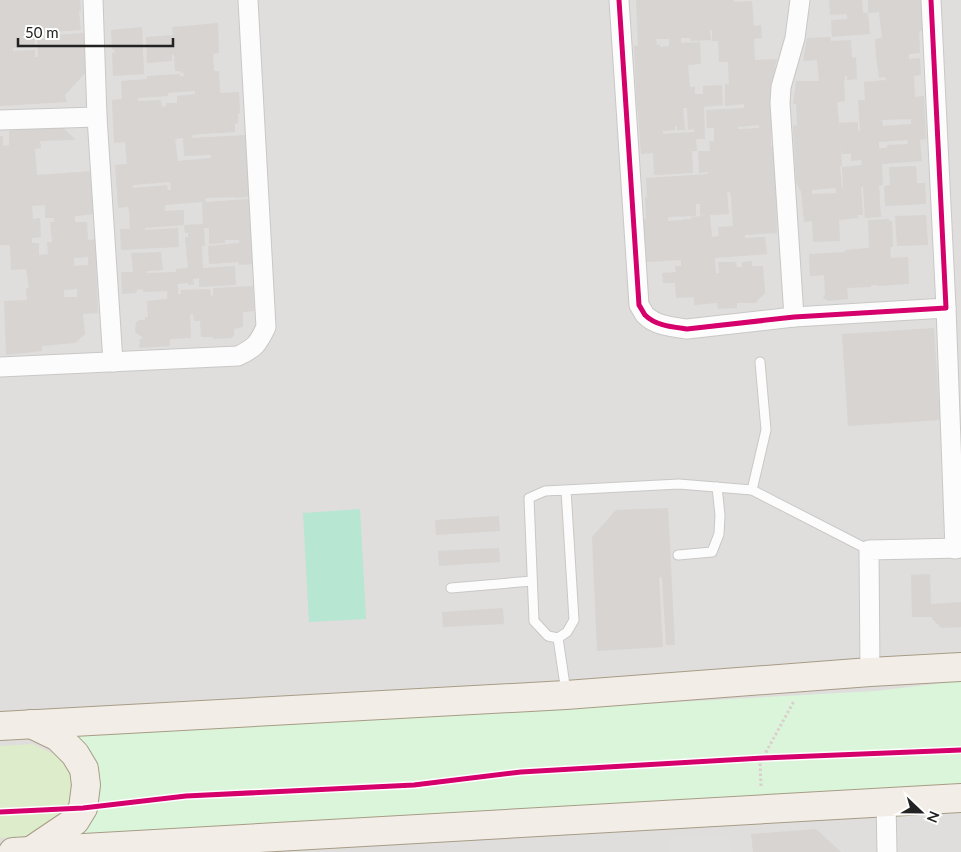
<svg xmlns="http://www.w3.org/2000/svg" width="961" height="852" font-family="Lato,sans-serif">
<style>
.residential{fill:#dfdedc}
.grass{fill:#ddeccb}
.park{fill:#daf5da}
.pitch{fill:#b7e6d2}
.parking{fill:#e0dfde}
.building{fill:#d7d4d2;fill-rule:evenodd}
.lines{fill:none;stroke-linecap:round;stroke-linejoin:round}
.lane-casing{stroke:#c9c8c7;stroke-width:11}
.street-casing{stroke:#c9c8c7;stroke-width:21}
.primary-casing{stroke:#a79c86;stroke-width:30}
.path{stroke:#dccecd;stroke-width:3;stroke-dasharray:2.5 2.5;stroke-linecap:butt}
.lane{stroke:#fdfcfc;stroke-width:9}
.street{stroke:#fdfcfc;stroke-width:19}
.primary{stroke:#f3ede7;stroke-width:28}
.cycleway-casing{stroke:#fff;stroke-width:8}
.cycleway{stroke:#d6006c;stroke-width:5}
</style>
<rect width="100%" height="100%" fill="#f0eeeb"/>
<rect class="residential" x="0" y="0" width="961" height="852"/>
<path class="grass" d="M32,744L63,758L74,785L69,813L28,836L0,838V746Z"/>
<path class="park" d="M961,681V787L68,840L85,820L65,736L875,691Z"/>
<path class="pitch" d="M360,509L366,619L309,622L303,513Z"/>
<path class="parking" d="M729,835L730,852H668L667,839Z"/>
<g class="building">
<path d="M0,0H80L81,11H79L81,30L38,33L37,26H34L35,47L13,48V51L35,50V57H38L37,39L56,38V35L84,33L87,71L65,95L67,102L0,106Z"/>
<path d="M636,0H734V2L752,1L754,26L761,25L762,38L754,39L755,60L777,59L772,81L770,101V103H772L773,125H771V146H774L775,168L777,233L745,235V238L765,237L767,254L715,258L716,273H719L718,262H736L737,267H742V262L752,261V266H763L765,293L755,303H737V308L718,309L717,303L694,305V297L676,298L675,283H663L662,273L676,272L675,266H681V260L646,262L643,219H646L645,197H647L646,178L708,174V172L699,173L698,151H710L709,141H714V128H707L706,110L744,108V104L725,106V84H729L728,62H719L718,41H712V30H710L711,40L691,41L690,38H681V43L700,42L701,64L688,65L690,87L695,86V94H703V86L722,85L723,105L704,107L705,139H696L697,151H692L693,173L654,175L653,153L641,154L638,111H637L634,46H638ZM656,39H669V46L660,47V44L657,45ZM683,108H687L688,130L694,129V132L663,134V131L675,130V126H677V130H685ZM759,125V128L738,129V127ZM727,192H730L731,197L733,226L718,227L719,236L712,237L710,215L729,214ZM696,204H700V216L703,215V216L691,217V219H683V220L668,221V217L696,216Z"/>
<path d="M829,0H862L863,13H868V0H921L923,31H919L920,53L909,54V59L920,58L921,75L914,76L915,97L924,96L926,139L920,140L922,161L882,164L883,185L879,186L881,217L865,218L863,187H861L863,215H858V218L839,220L840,241L813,242L812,221L804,222L801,191H800L796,182L793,126L797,125L796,104H793L796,81H819L817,60L803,61L807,38L831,37V41L851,40L852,58L856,57L857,79L847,80V76H845V80H844L845,101L837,102L839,123L858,122V131H860L858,100H865L864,82L886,80L885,77L879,78L876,56L875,39L882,38L879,12L868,13L870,34L832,37L831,20L847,19V14L830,15ZM911,119V124L883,126L882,120ZM907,140L908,144L887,145V148H879V142ZM841,145L842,154H851V161L861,160L862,165L842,167ZM840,166L842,167L843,188H842ZM836,188V193L812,194V190Z"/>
<path d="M218,23L219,53L213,54L214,71H219L220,93L239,92L240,113L238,114V123L235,124V132L202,134L192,135V138L246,135L247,157L248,156L249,197L235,198V197L205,198L206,202L249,199L250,221H252L254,264L239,265V262L209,264L208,246L239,243V240H225V243L209,244V228H204L205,246H202L203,268L235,266L236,285L199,287V278L193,279L194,285H188V283L178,284V294H181V290L210,289L211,296H213V288L253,286L254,311L243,312V327L234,329V335L231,338L213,339V337H201L200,321H194L193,314H190L191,338L170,339V346L140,348L139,346L140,342L139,340L143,338L135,332L136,322H138V320H145V317H148L147,301L167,299V291L143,292V289L137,290L136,293L122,294L121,272H133L131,253L161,252L163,270L147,271V273L174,272H176V269L188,268L185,237H188V233H185L184,225L203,224L202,202L165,205V211L184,210V225L145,228V230L178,228L179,247L121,250L120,229H130L129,211L128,207L118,208L115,165L127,164L125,142L114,143L112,100L122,99L121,81L147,79V76L180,74V76H184L183,72L180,73V71H175L174,55H172V61L147,63L146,37L173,35L172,27ZM195,91V94L177,96V103H166V106L162,107L161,100L138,101V98L168,96V93ZM183,138L184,156L211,155V158L178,161L175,139ZM170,182L171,190H168L167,185L133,188V185Z"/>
<path d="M142,27L144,74L113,76L112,53H115L114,49H112L111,30Z"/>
<path d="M9,125L62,127L76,140L40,141L41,148L35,149L37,175L93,171L96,214L75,216V222H87L88,240L97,239L99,265H96L98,313L83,314L85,334L75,343L42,346V351L6,355L4,301L27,300L26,288H29L26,269L11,270L10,245H0V136H3V146L9,145ZM45,205V218H54V222H50L52,242H47L48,254L39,255V243H32V238L41,237L40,218L33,219L32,206ZM88,257V265L74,266V258ZM77,289V297H64V290Z"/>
<path d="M916,166L917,183H925L926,204L885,206L884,186L890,185L889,167Z"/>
<path d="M926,215L928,245L897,246L895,216Z"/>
<path d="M889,219V221H892L893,247H890L891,258L908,257L909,284L878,286L877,285H871V287L847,288L848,299L828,301L823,298L825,294L824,275L810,276L809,254L845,252V250L869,248L868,220Z"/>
<path d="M934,328L940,420L848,426L842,334Z"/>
<path d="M668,508L675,645H666L662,577L659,578L663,647L597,651L592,537L616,510Z"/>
<path d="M499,516L500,531L436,535L435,520Z"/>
<path d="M499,548L500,562L439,566L438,551Z"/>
<path d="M930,574L931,604L961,602V627L942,628L932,619V617H912L911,575Z"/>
<path d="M503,608L504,624L443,627L442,612Z"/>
<path d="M816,829L841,852H753L751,834Z"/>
</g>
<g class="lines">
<g class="lane-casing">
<g id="lane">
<path d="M566,490L574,620L567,632L558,638L548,636L534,621L529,498L545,491L679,484L752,490L869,550"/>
<path d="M752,490L766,430L760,362"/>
<path d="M678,555L712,552L719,534L720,515L717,487"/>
<path d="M451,588L532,581"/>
<path d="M558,638L566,692"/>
</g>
</g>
<g class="street-casing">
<g id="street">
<path d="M93,0L97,117L113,362"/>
<path d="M619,0L639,305C641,308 643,312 645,315C656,326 673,327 687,329L794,317L946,308L931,0"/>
<path d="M0,120L97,117"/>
<path d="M946,308L955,549"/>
<path d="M794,317L780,103L781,87L795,38L800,0"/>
<path d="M0,367L238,356C255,348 258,344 266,327L248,0"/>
<path d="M870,672L869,550L961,548"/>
<path d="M886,802L887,852"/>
</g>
</g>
<g class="primary-casing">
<g id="primary">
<path d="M31,724L58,737L75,754L84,769L86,785L83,808L75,821L32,850"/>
<path d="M0,726L566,695L870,672L961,667"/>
<path d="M13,852L961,798"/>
</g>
</g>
<path class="path" d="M761,786L760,763L794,701"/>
<use href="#lane" class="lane"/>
<use href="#street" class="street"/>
<use href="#primary" class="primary"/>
<g class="cycleway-casing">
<g id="cycleway">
<path d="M619,0L639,305C641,308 643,312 645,315C656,326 673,327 687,329L794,317L946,308L931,0"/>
<path d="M0,812L83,808L186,796L414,785L521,772L763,758L961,750"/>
</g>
</g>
<use href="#cycleway" class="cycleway"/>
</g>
<g transform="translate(921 812) rotate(112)" stroke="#ffffff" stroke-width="4" paint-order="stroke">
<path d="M0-4L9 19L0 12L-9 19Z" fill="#222222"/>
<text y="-8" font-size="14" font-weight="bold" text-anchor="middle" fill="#222222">N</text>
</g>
<path d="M18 38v8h155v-8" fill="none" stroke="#222222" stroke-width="2.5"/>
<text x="25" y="38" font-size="15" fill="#222222" stroke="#ffffff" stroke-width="4" paint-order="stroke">50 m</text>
</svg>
